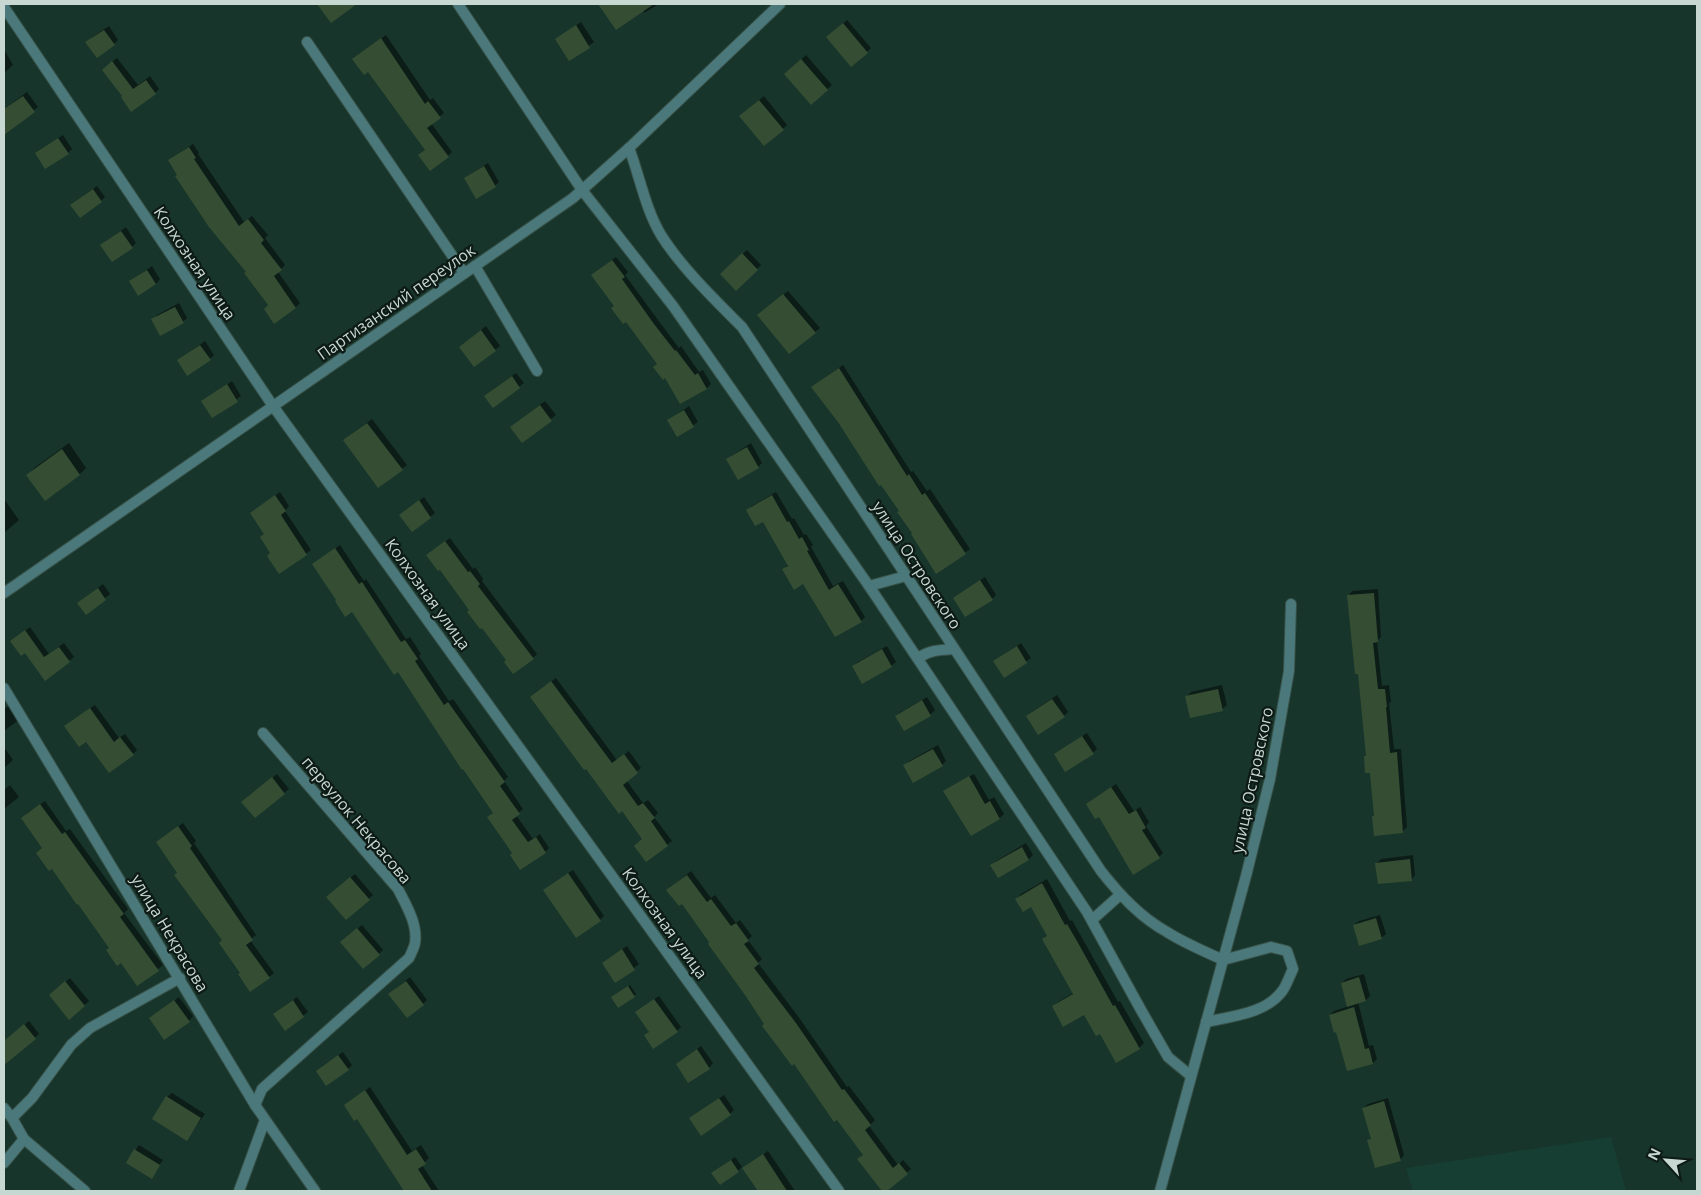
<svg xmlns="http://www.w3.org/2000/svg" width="1701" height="1195" font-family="'Open Sans',sans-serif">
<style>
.built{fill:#163e32}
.shadow{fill:#0007}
.building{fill:#354e33}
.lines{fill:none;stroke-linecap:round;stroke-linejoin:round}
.service-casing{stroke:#385249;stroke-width:12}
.minor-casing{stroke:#385249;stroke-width:12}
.service{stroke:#4b797b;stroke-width:10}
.minor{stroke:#4b797b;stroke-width:10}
.labels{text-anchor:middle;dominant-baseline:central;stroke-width:4.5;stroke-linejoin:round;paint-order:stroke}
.street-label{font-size:16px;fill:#c7d7d1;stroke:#0d1a15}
</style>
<rect width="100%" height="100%" fill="#18352b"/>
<path class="built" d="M1611,1137L1626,1191H1413L1406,1168Z"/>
<g class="shadow">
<path d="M600,4H659L644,13L643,10L617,28Z"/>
<path d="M847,20L871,48L867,52L832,33Z"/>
<path d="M581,22L594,42L569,60L556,39Z"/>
<path d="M109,26L118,40L114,44L91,38Z"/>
<path d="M386,35L430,100L433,98L444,113L431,123L452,152L448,156L426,149L358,55Z"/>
<path d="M5,51L13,65L4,73V52Z"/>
<path d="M806,55L832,85L811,103L790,70Z"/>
<path d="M117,58L138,85L150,76L159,89L155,93L124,96L108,65Z"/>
<path d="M27,92L38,107L5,132L4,130V109Z"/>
<path d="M764,96L787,125L783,129L745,112Z"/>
<path d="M63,135L72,149L68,153L41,149Z"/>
<path d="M193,144L199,153L198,154L244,222L252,216L268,235L265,238L285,265L278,272L300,303L295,308L269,305L169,160Z"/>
<path d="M488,163L499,182L495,186L465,178Z"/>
<path d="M97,186L105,197L101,201H76Z"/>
<path d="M126,227L136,243L132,247L102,245Z"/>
<path d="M747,250L761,265L736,289L721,274Z"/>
<path d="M616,257L628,272L625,275L658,320L679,348L681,346L699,372L703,370L711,384L707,388L681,403L658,363L616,305L597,271Z"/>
<path d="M152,266L160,279L156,284L131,281Z"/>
<path d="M788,291L820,328L789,353L763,311Z"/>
<path d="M179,303L187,318L183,322L153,320L157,315Z"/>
<path d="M486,326L500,346L474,366L460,347Z"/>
<path d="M205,341L214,355L210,359L178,360Z"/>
<path d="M843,365L911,472L913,471L927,491L930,489L970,549L936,572L900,511L839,422L812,387Z"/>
<path d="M516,373L524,383L493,406L490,392Z"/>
<path d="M232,381L241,396L213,416L203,401Z"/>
<path d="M545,401L556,415L522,441L516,423Z"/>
<path d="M689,406L698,422L677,435L669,420Z"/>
<path d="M372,419L407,465L379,486L349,436Z"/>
<path d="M69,443L86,468L80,474L45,499L28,475L34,468Z"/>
<path d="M751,443L762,463L758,467L727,459Z"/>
<path d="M280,492L289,506L285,511L311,550L280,572L265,533L251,513Z"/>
<path d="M776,492L792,519L794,518L804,535L806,534L813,545L811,547L833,586L843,581L865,617L861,621L784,569L788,564L763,520L748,510L752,506Z"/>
<path d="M424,497L435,513L412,531L405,511Z"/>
<path d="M4,499L19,520L4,533Z"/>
<path d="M450,538L473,569L475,567L483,579L482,581L537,654L533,658L507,660L471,610L432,551Z"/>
<path d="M340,545L364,581L366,579L406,639L410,637L421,654L419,656L449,701L453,699L508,777L504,781L523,809L516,815L533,839L540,834L549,848L545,852L514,853L489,817L494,812L399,670L352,610L338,600L314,564Z"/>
<path d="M985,577L996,595L992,599L954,598Z"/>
<path d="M103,584L110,594L86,613L79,603Z"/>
<path d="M1378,589L1381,637L1377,641L1382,686L1389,685L1391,702L1389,703L1394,749H1401L1407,827L1403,831L1375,815L1371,772L1365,756L1367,754L1359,673L1348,596L1352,591Z"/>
<path d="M30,627L49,654L64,643L74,657L45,679L26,651L11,641Z"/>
<path d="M1021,643L1031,658L1004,676L995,661Z"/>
<path d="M887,646L896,662L891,666L863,682L853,666L858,662Z"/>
<path d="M556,678L617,760L629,751L641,768L626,780L643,803L648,800L658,813L654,817L672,841L647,860L644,839L535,693Z"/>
<path d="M1222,685L1227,705L1222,709L1186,697L1191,692Z"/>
<path d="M1057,695L1068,712L1064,716L1032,712Z"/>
<path d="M927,697L935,710L930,715L904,729L896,716L901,712Z"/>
<path d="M10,705L20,719L4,731V709Z"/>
<path d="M95,705L119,738L125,734L137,750L133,754L86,740L70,722Z"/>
<path d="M1087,733L1097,749L1093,753L1055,754Z"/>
<path d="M938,745L946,761L942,765L905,766L909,761Z"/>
<path d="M4,747L13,760L4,768Z"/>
<path d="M277,774L289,789L255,817L247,798Z"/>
<path d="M974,774L989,800L994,797L1004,814L1000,818L971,834L945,791Z"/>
<path d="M1116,784L1134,811L1140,807L1149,822L1146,826L1163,853L1159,857L1099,815L1087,804Z"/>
<path d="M10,785L19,797L4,809V790Z"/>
<path d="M45,801L66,831L70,829L112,887L128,909L124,913L163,965L138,984L111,948L43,848L26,814Z"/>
<path d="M183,823L196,841L194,843L256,935L250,940L274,973L269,977L241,973L223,940L157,842Z"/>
<path d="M1026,843L1033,855L1029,859L998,876L992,865L996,861Z"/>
<path d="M1413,855L1415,875L1411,880L1377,863L1381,859Z"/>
<path d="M573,870L604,916L600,920L549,886Z"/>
<path d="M691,871L711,898L715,895L736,923L740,920L752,936L748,940L762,959L758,963L800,1019L847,1087L849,1086L875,1120L869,1126L898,1165L903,1160L911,1169L885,1191L859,1159L864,1154L766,1024L711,942L682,903L668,890Z"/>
<path d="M355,874L373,895L346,918L332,893Z"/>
<path d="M1047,879L1070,921L1072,920L1081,936L1118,1002L1120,1001L1144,1043L1139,1048L1100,1032L1085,1013L1053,1007L1058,1002L1073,993L1044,939L1048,935L1032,906L1017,899L1021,894Z"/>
<path d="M1380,915L1386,934L1381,938L1354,925L1359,921Z"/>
<path d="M362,925L383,950L379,954L346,938Z"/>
<path d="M627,946L639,964L616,981L608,959Z"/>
<path d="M1364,974L1370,996L1366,1000L1358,1002L1369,1046L1373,1045L1377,1059L1373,1063L1337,1031L1330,1015L1334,1011L1349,1006L1342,983L1346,979Z"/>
<path d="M410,977L427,1000L423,1004L394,990Z"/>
<path d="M70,978L89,1001L69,1018L55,990Z"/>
<path d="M630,985L636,994L634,996H614Z"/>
<path d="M659,996L681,1027L677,1031L645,1035L650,1031L636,1012Z"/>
<path d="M179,997L193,1016L189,1021L150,1018Z"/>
<path d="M297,997L308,1012L285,1029L279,1010Z"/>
<path d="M29,1021L39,1034L7,1060L4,1057V1042Z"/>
<path d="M701,1046L713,1063L709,1068L677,1064Z"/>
<path d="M343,1052L352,1065L348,1069L321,1067Z"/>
<path d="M370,1087L412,1151L421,1145L429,1158L422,1165L439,1191H406L357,1117L345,1105Z"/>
<path d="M172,1093L205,1114L187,1139L167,1097Z"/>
<path d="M724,1095L734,1110L730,1114H695Z"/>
<path d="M1388,1098L1404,1155L1400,1160L1369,1141L1372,1138L1363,1108L1368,1104Z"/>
<path d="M139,1145L163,1160L151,1177L127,1162Z"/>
<path d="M768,1151L795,1191H759L744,1168Z"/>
<path d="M735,1157L742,1167L738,1171L713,1173Z"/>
</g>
<g class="building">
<path d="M317,4H357L331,23Z"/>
<path d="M598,4H654L616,30Z"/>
<path d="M843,23L868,53L851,67L826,37Z"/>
<path d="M576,25L590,48L569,61L555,39Z"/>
<path d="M104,30L115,45L97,58L85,42Z"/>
<path d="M381,38L425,104L428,101L441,118L427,128L449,157L430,171L418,155L425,150L368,72L364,75L352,59Z"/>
<path d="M801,59L828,90L811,105L784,74Z"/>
<path d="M112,61L133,89L146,80L156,94L131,112L121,97L122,96L102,70Z"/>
<path d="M23,96L35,112L4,135V109Z"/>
<path d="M759,100L784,130L764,146L739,116Z"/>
<path d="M58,138L69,154L45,169L35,153Z"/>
<path d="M189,147L196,158L194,159L239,226L248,219L264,240L261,243L282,270L274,276L296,308L274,324L264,309L268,305L244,273L246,272L209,227L175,176L177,175L168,160Z"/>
<path d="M484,166L496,187L476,199L464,178Z"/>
<path d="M93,189L102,202L80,218L70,205Z"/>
<path d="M121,231L133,248L112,262L100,245Z"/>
<path d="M742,253L758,270L736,291L720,274Z"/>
<path d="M612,260L625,277L622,279L654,324L675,351L676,350L695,375L698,373L707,389L680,404L665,378L663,380L653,367L657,364L626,322L623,324L611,308L614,306L591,275Z"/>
<path d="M147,270L156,284L138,296L129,281Z"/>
<path d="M783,294L816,333L789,354L757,315Z"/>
<path d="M175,307L184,323L160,336L151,319Z"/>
<path d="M481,330L496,351L474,367L459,347Z"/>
<path d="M200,345L211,360L187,376L177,360Z"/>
<path d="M839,368L907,476L909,474L922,495L925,493L966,554L936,574L911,534L912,533L897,512L899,511L881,485L879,486L838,422L811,387Z"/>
<path d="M512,376L520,388L493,408L484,396Z"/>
<path d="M227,384L238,402L212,418L201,401Z"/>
<path d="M540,405L552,421L522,443L510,427Z"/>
<path d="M684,410L694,427L677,437L667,420Z"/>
<path d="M367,423L403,470L378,488L343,440Z"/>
<path d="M747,447L759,468L738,480L726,459Z"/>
<path d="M62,449L80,475L45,501L26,475Z"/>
<path d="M275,495L286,511L281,515L307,555L279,574L267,556L270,553L260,537L264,534L250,513Z"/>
<path d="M772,495L787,522L789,521L799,539L802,537L809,550L807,551L829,590L838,584L862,622L835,637L803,584L794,590L782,569L788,566L763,522L755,526L746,510Z"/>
<path d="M419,500L431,518L412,532L399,515Z"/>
<path d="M445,541L468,572L470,571L480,584L478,586L534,659L513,674L504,662L506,660L482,628L480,629L467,612L469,610L440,570L438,571L426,555Z"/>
<path d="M335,548L359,584L362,582L401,642L405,640L418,659L415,661L444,705L448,702L505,782L500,786L520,814L512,820L528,842L536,837L546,853L520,870L510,855L512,853L487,817L493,813L463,769L462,770L398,672L394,675L352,612L345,617L335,601L336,600L312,564Z"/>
<path d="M980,580L993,600L965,617L953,598Z"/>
<path d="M98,588L106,600L86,615L77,603Z"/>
<path d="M1374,593L1378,642L1373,643L1378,689H1385L1387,707H1386L1390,753L1397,752L1403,833L1374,836L1372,816H1374L1370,773H1365L1364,756H1366L1358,674H1355L1347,595Z"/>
<path d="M25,630L44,657L59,647L70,662L45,681L25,653L21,656L10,641Z"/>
<path d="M1017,646L1027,663L1004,678L993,661Z"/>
<path d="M882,649L892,667L862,684L852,666Z"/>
<path d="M551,681L612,763L624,754L638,773L623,785L638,806L643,803L655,818L651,821L668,846L646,862L634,846L642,839L622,811L619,814L586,769L584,770L530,697Z"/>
<path d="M1218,689L1223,711L1190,718L1185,696Z"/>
<path d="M1052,699L1065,717L1038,735L1026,716Z"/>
<path d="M922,700L931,716L904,731L895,716Z"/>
<path d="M90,708L114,742L120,737L134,755L109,773L86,742L79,747L64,726Z"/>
<path d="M1082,736L1094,754L1065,772L1054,754Z"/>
<path d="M933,749L943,766L913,783L903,765Z"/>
<path d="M969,776L985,804L990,801L1000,819L971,836L943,791Z"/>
<path d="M272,777L285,794L255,818L241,802Z"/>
<path d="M1111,787L1129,814L1136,810L1146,828L1142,830L1160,858L1133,875L1099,817L1095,819L1086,804Z"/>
<path d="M40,804L62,834L65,832L108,892L124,914L120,917L159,971L137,986L121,963L117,966L106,950L109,948L78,904L77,905L52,869L49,871L36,853L42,848L21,818Z"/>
<path d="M178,826L192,846L190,848L253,940L246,945L270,978L250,992L238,974L240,973L219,943L222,940L174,875L177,873L156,842Z"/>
<path d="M1022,847L1029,860L998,878L990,865Z"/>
<path d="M1410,859L1412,881L1378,884L1375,863Z"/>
<path d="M568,873L601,921L576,938L543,890Z"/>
<path d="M687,875L707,902L711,899L731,926L736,923L749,941L744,944L759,964L754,968L796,1023L842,1090L844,1089L871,1125L865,1130L893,1168L899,1163L908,1174L887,1191H882L857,1159L863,1155L837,1120L834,1122L794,1064L792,1066L778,1047L762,1026L764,1024L745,995L708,944L709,942L682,904L679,906L666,890Z"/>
<path d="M350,877L370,900L346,920L326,897Z"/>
<path d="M1042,883L1065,925L1067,924L1077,941L1113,1006L1115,1005L1140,1049L1116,1063L1100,1034L1096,1036L1084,1015L1063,1027L1052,1006L1073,994L1042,939L1047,936L1031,907L1023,912L1015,899Z"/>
<path d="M1376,918L1382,939L1359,946L1353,925Z"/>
<path d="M357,928L380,955L363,969L340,942Z"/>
<path d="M622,949L635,970L615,983L602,963Z"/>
<path d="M1359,977L1366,1001L1347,1007L1341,983Z"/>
<path d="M65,981L85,1006L69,1020L49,995Z"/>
<path d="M406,981L424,1005L407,1018L388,994Z"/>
<path d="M628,986L635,997L618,1008L611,997Z"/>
<path d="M654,999L678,1032L653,1049L644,1035L649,1032L635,1012Z"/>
<path d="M174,1000L190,1022L164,1040L149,1018Z"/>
<path d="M293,1000L304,1017L285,1031L273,1014Z"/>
<path d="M1354,1007L1365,1049L1369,1048L1373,1064L1347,1071L1336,1032L1334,1033L1329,1015Z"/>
<path d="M24,1024L36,1039L4,1065V1041Z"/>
<path d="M697,1049L710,1069L688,1083L676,1064Z"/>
<path d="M338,1055L349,1070L326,1086L316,1071Z"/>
<path d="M365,1090L407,1155L416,1149L426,1164L418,1169L432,1191H404L357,1119L354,1121L344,1105Z"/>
<path d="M166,1096L201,1118L187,1141L152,1119Z"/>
<path d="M719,1098L731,1115L701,1136L689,1118Z"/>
<path d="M1384,1101L1401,1161L1375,1168L1367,1140L1371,1139L1362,1108Z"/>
<path d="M134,1149L160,1165L152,1179L126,1163Z"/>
<path d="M763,1154L787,1191H758L742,1168Z"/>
<path d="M731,1160L739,1172L720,1185L711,1173Z"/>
</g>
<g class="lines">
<g class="service-casing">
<g id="service">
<path d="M869,586L906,576"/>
<path d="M918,658C930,650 940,650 954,649"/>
<path d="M1092,920L1120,895"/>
<path d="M1206,1022C1232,1016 1266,1014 1283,990C1287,984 1290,975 1293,969L1287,951L1271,947L1223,960"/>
</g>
</g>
<g class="minor-casing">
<g id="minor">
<path d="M458,4L582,190L673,306L869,586L1087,912L1141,1010L1168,1057L1191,1076"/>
<path d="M4,7L273,406L839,1191"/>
<path d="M307,42L464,273"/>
<path d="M629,148C640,177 645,208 661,235C681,267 715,300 742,327L1101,871C1120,895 1140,917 1167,932C1184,943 1204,951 1223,960"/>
<path d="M475,266L537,371"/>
<path d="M4,593L573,198L629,148L780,4"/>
<path d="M4,688L255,1105L315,1191"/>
<path d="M255,1105L262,1089L409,958C411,954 414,948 415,943C418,924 406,905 398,889L263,733"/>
<path d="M4,1108L12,1118L32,1098L71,1045L90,1028L180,978"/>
<path d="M12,1118L24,1139L85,1191"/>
<path d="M4,1163L24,1139"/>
<path d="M239,1191L265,1120"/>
<path d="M1160,1191L1246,876L1270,779L1289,671L1291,604"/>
</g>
</g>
<use href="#service" class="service"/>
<use href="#minor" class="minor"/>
</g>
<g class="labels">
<g class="street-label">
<text transform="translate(195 263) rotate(56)">Колхозная улица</text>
<text transform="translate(396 302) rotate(-35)">Партизанский переулок</text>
<text transform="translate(917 565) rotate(57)">улица Островского</text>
<text transform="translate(428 594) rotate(54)">Колхозная улица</text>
<text transform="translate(1252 780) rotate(-78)">улица Островского</text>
<text transform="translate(357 820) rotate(50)">переулок Некрасова</text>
<text transform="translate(665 923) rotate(54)">Колхозная улица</text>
<text transform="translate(170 933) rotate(59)">улица Некрасова</text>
</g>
</g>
<rect width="1701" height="1195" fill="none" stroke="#c7d7d1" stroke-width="10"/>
<g transform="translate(1666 1160) rotate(296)" stroke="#0d1a15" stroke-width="4" paint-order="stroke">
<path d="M0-4L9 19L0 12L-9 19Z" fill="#c7d7d1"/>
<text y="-8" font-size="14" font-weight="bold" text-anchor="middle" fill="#c7d7d1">N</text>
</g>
</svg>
